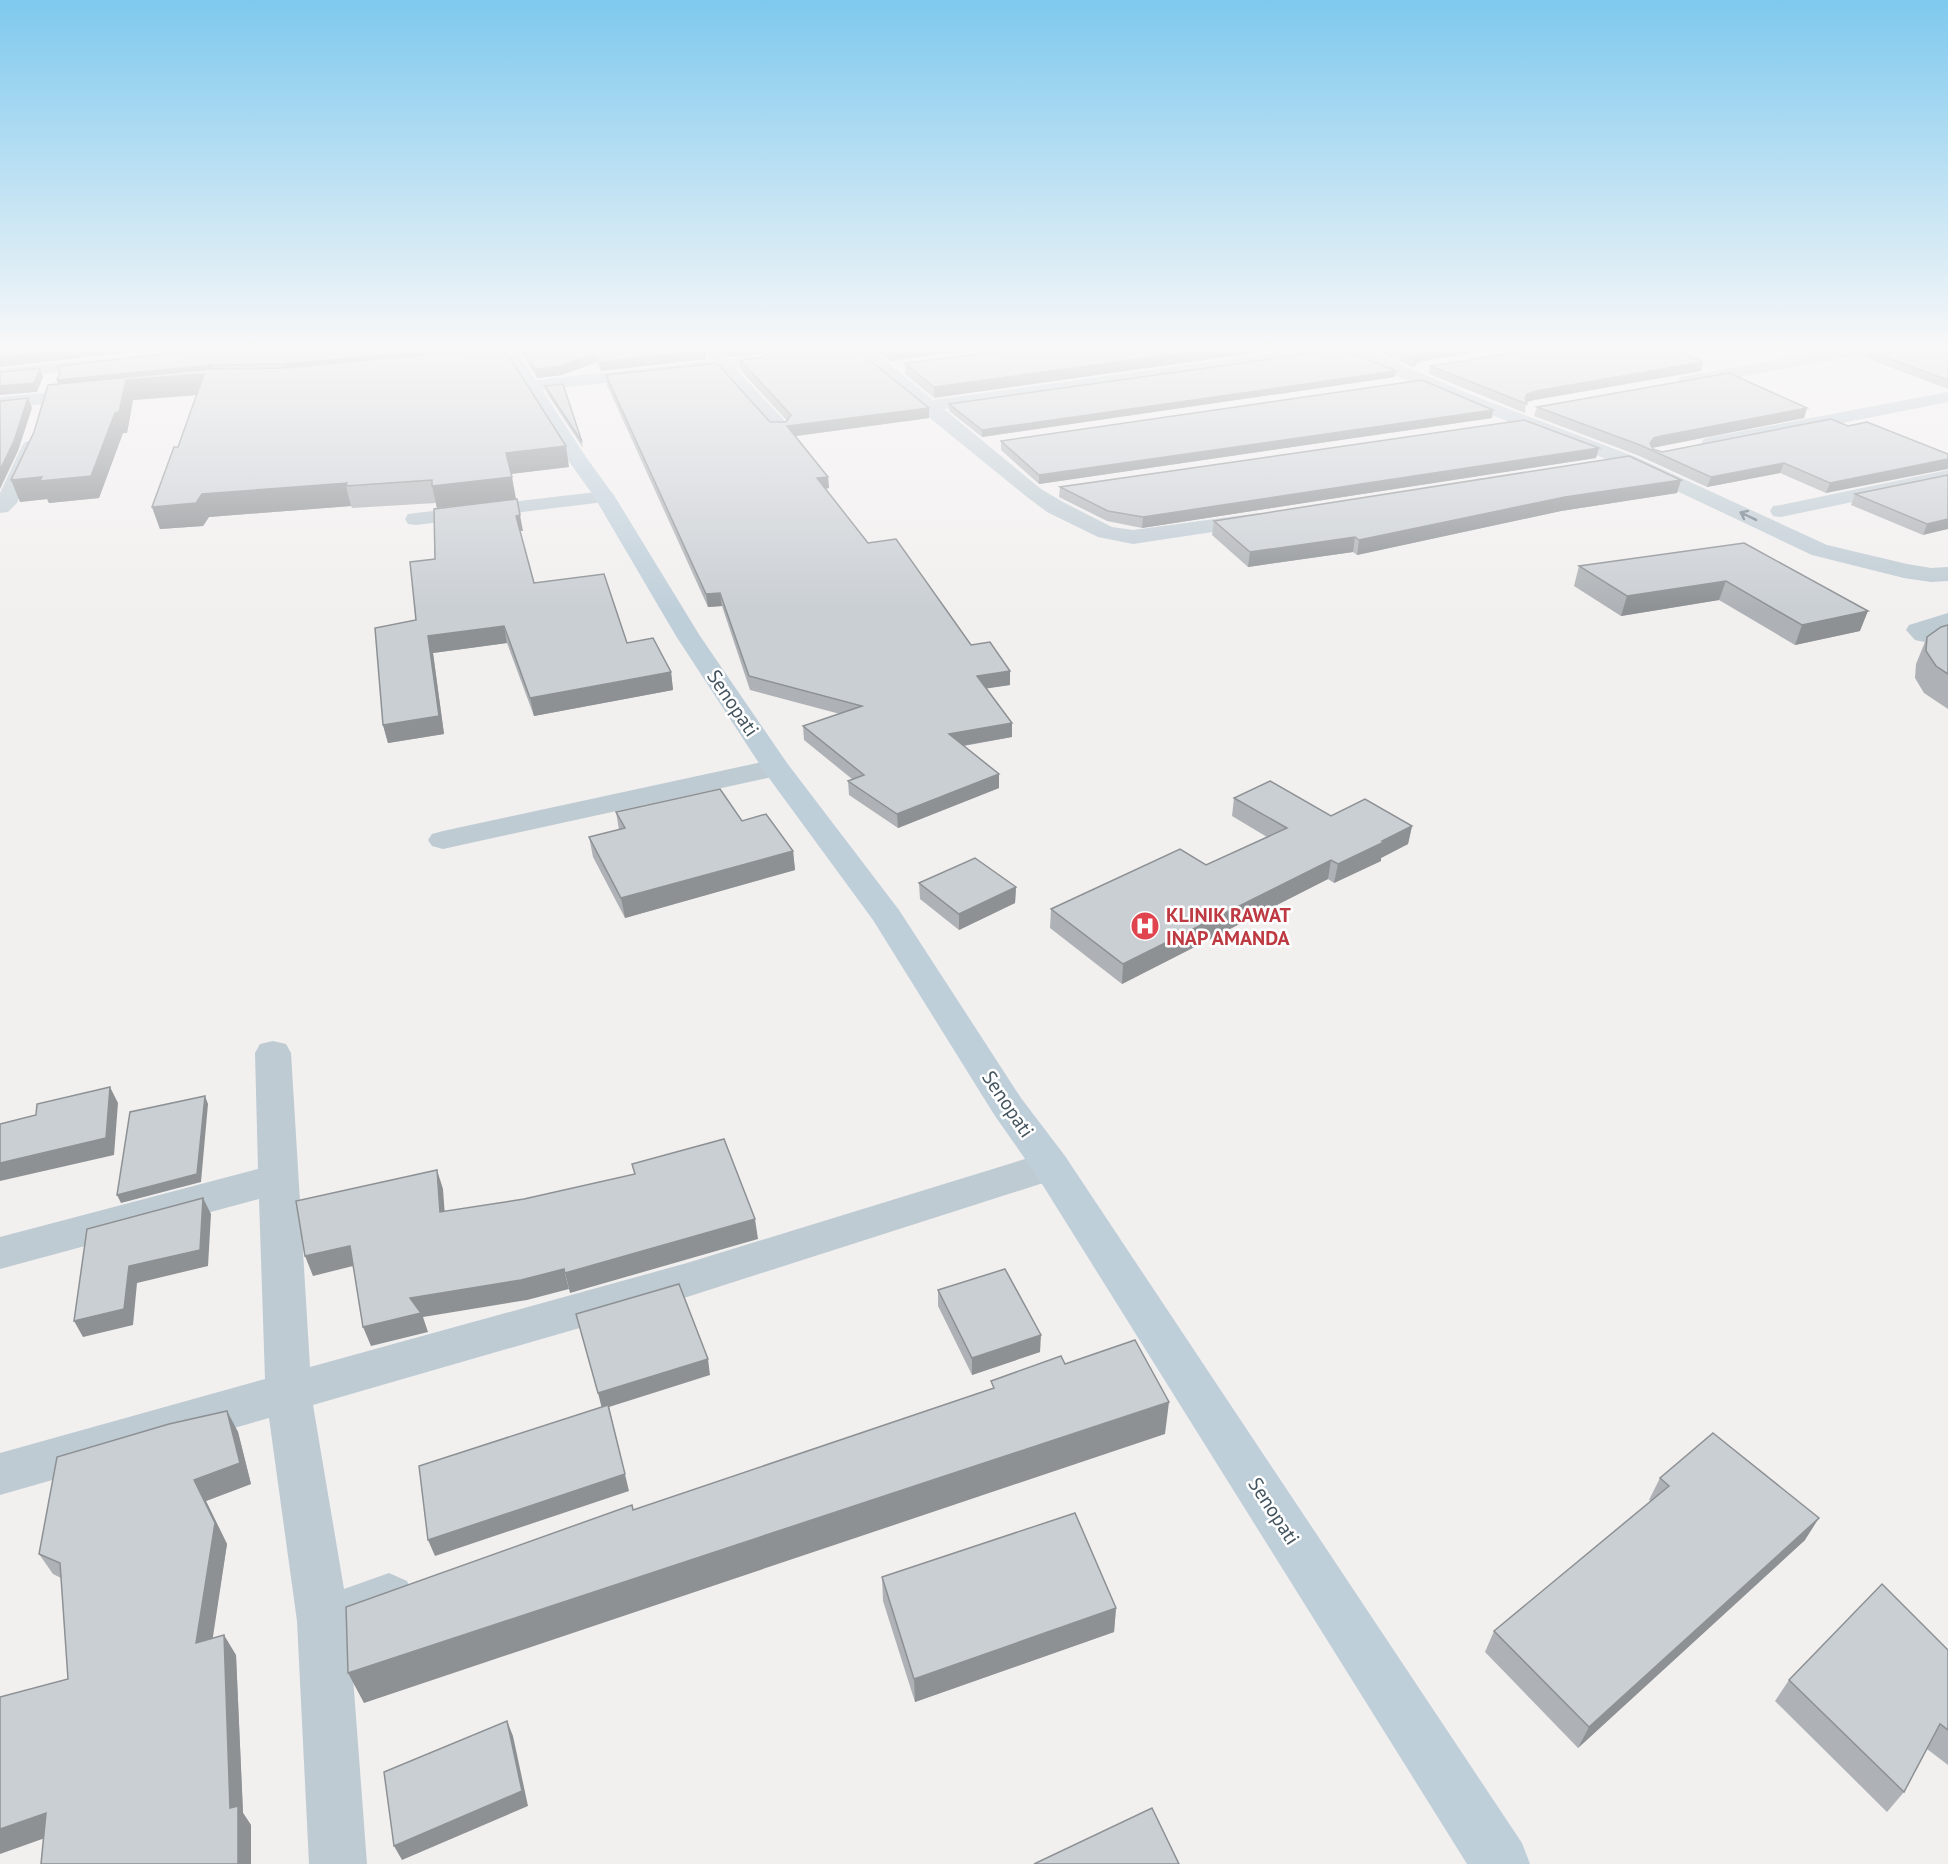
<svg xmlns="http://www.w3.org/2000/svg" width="1948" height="1864" font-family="'PT Sans',sans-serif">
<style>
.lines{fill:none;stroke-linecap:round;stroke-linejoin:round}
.street{fill:#becbd3;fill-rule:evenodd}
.secondary{fill:#bfcfda;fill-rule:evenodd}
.wall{fill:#aeb2b6}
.shaded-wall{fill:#8d9194}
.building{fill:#cacfd4;stroke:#8d9194;stroke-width:1.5}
.oneway{stroke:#697882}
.labels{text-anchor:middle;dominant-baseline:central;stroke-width:5;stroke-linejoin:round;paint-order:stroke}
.street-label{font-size:20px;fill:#45555f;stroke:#fff}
.health-label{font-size:20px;font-weight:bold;fill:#be3a42;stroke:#fff;text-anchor:start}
</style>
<rect width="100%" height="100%" fill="#f2efef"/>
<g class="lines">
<g class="street">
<path d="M712,350L720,351L727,359L760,356L766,357L769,361L766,365L736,369L787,423L790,427L787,431H773L719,371L530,391L524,390L521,386L524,382L530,381L710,361L705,355Z"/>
<path d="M854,350H873L933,400L1295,350H1344L1336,355L944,409L1041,489L1063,502L1112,527L1133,530L1259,513L1267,514L1270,519L1267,524L1259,525L1133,544L1098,537L1047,512L1027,497L920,410Z"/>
<path d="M1345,350H1368L1464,392L1636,457L1827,545L1907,564L1931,568L1948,567V581L1931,582L1904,578L1812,555L1622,465L1452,400L1347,354Z"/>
<path d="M1832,350H1872L1864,355L1686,386L1680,385L1677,381L1680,377L1686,376Z"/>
<path d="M103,358L109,359L112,363L109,367L0,379V369Z"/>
<path d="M88,389L94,390L97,394L94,398L0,409V397Z"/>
<path d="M1948,392V402L1711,449L1704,447L1701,443L1704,439L1711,437Z"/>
<path d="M32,440L39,442L42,446L17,503L8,512L0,513V493L22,446L25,442Z"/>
<path d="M1948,470V482L1781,517L1773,516L1770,511L1773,506L1781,505Z"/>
<path d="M605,491L612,493L615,497L612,501L416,525L408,524L405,519L408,514L416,513Z"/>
<path d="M1948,613V628L1940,631L1948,633V647L1915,640L1906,630L1909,625Z"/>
<path d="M776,759L786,762L790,768L786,774L443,849L432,846L428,840L432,834L443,831Z"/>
<path d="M273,1041L286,1044L291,1053L310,1367L687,1263L1051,1151L1065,1156L1071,1166L1065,1176L687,1297L313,1405L344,1589L389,1573L407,1581L415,1598L407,1615L350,1637L367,1864H309L297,1621L269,1418L0,1495V1453L265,1379L259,1199L0,1269V1237L258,1169L255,1053L260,1044Z"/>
</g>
<path class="secondary" d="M499,350H516L586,457L615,497L700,636L787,763L899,910L1021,1098L1065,1156L1522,1843L1530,1864H1467L1037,1176L995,1116L873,920L766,774L676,636L595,498L568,460Z"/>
</g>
<g class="wall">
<path d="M505,350L569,467L511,474L437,508L436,503L352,508L351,506L209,517L203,526L160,529L152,507L178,447L197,395L133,400L127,433H123L99,498L49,503L47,499L20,502L58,384L57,380L59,373L57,366L195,351Z"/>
<path d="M519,350H708L705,353L706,359L601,371L597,362L562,375L537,378Z"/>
<path d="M722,350H860L866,357L929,408V418L796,436L828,477L829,488L825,489L868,543L971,645L1010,685L986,688L1012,723V737L964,746L999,774V788L898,828L849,795L848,781L852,779L804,740L803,726L840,714L750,690L722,606L708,607L607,385L606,375L770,422H786L787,421L741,371L740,360L765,357L767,355L760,354L728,357Z"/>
<path d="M876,350H972L889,361Z"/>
<path d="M1012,350L934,398L905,374V363Z"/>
<path d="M1378,350H1487L1418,362L1413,367L1378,352Z"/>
<path d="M1865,350H1948V389L1863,357Z"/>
<path d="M1703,362L1701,371L1534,400L1526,402L1525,413L1429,374L1431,366Z"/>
<path d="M1395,377L982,437L949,411V404Z"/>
<path d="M545,386L582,442L583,448L546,392Z"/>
<path d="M1537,407L1807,408L1804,418L1652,448L1653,449L1662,452L1848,426L1867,422L1826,493L1780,473L1707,487L1637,455L1534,416Z"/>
<path d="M1492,418L1039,484L1001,450V441Z"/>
<path d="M1596,458L1142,528L1107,521L1059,497L1060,487Z"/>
<path d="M1948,475L1923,535L1851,505L1855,494Z"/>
<path d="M1681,480L1677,493L1561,511L1357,555L1353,552L1248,567L1212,535L1214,521Z"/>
<path d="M434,509L523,531H520L534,583L627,643L671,672L673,690L534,716L507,643L433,653L444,734L388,743L383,725L416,620L435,559Z"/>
<path d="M1744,543L1860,631L1795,645L1719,600L1621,616L1574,586L1579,566Z"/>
<path d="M1948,625V709L1924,693L1915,678L1916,664L1927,637Z"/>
<path d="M1234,798L1331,816L1412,826L1408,844L1381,858V861L1334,883L1328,879L1122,984L1050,928L1051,909L1206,865L1267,837L1232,816Z"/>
<path d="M616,812L742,821L793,851L795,870L625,918L593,857L589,837L619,830Z"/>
<path d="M919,883L1016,887L1015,903L959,930L920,899Z"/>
<path d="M938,1290L1040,1352L972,1375L938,1306Z"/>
<path d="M227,1411L238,1432L251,1484L206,1501L227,1544L212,1638L236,1655L243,1813L251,1825L68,1679L61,1578L53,1574L39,1554Z"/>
<path d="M1660,1478L1805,1540L1578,1748L1485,1652L1494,1631L1651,1501L1649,1500Z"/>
<path d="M882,1577L1116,1608L1114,1632L915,1702L883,1601Z"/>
<path d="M1948,1650V1765L1927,1749L1904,1792L1887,1812L1775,1701L1789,1680Z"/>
</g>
<g class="shaded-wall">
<path d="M64,350H148L0,367V357Z"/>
<path d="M437,350H498L289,373L286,364Z"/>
<path d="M708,350L705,353L706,359L601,371L600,362Z"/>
<path d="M727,350H760V354L728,357Z"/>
<path d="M888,350H972L889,361Z"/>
<path d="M1203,350H1275L934,398V387Z"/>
<path d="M1437,350H1487L1418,362L1413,367L1414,359L1419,353Z"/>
<path d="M595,353L597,362L562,375L537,378L535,369Z"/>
<path d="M1703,362L1701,371L1534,400L1525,403V398L1527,394L1536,391Z"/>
<path d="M213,365L216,374L210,394L133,400L127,433H123L99,498L49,503L47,499L20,502L11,480L60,389L57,380Z"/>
<path d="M40,368L43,377L37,392L0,395V386Z"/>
<path d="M1396,371L1395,377L982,437V430Z"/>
<path d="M28,398L32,408L18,451L0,489V470Z"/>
<path d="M929,408V418L788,437L787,426Z"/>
<path d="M1807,408L1804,418L1651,448L1650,443L1654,438L1661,436Z"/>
<path d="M1493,410L1492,418L1039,484V475Z"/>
<path d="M566,446L569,467L510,474L506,453Z"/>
<path d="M1599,448L1596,458L1142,528L1143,517Z"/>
<path d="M1948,459V469L1826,493L1830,483Z"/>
<path d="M1784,463L1780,473L1707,487L1711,477Z"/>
<path d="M512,477L516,499L437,508L432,486Z"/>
<path d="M828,477L829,488L818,490L817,478Z"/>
<path d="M1681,480L1677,493L1561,511L1357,555L1359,540L1565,497Z"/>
<path d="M347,483L346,486L351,506L209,517L203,526L160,529L152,507L202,494Z"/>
<path d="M520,515L523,531H519L516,516Z"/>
<path d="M1948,519V529L1923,535L1927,524Z"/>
<path d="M1355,537L1353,552L1248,567L1250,552Z"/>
<path d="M1726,581L1719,600L1621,616L1627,596Z"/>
<path d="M720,593L722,606L708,607L706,594Z"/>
<path d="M1868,611L1860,631L1795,645L1802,625Z"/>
<path d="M504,626L507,643L433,653L444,734L388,743L383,725L428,636Z"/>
<path d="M1010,671V685L977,690V676Z"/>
<path d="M671,672L673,690L534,716L530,698Z"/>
<path d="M1012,723V737L949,748V734Z"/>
<path d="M999,774V788L898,828L897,814Z"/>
<path d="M1412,826L1408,844L1381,858V861L1334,883L1338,864Z"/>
<path d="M793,851L795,870L625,918L621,898Z"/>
<path d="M1331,860L1328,879L1122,984L1123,964Z"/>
<path d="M1016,887L1015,903L959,930V914Z"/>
<path d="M110,1087L118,1103L114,1155L0,1181V1163Z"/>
<path d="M205,1096L208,1104L201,1182L121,1203L117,1195Z"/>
<path d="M437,1170L443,1189L446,1231L440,1212Z"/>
<path d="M203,1198L211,1214L208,1266L137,1283L133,1325L83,1337L74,1321L129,1266Z"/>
<path d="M755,1219L758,1239L570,1293L565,1273Z"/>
<path d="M350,1246L357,1265L313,1276L305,1256Z"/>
<path d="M564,1269L569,1289L527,1300L423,1317L428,1332L371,1346L363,1327L410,1298Z"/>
<path d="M1041,1335L1040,1352L972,1375V1358Z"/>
<path d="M708,1359L710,1375L609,1407L629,1491L435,1556L428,1540L602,1409L598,1393Z"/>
<path d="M1169,1402L1165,1434L364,1703L348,1673Z"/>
<path d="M227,1411L238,1432L251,1484L206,1501L227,1544L209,1663L196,1643L194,1480Z"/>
<path d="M1819,1518L1805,1540L1578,1748L1589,1727Z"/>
<path d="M1116,1608L1114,1632L915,1702L914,1679Z"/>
<path d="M224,1635L236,1655L243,1813L251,1825V1864H238L230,1808Z"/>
<path d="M507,1721L513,1736L528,1806L402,1860L394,1846Z"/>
<path d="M46,1813L62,1832L0,1854V1829Z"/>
</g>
<g class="building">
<path d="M0,350H64L0,357Z"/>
<path d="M198,350H437L286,364L213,365L57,380L60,372L57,366Z"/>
<path d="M478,350H505L566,446L506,453L512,477L432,486V480L346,486L347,483L202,494L196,503L152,507L174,447H178L204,374L126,380L119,412L115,413L91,476L40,481L42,477L11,480L34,432L48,385L210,369L284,368Z"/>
<path d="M523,350H704L600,362L595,353L561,366L535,369Z"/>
<path d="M770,350H860L866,357L929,408L787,426L828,477L817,478L868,543L896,539L971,645L990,642L1010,671L977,676L1012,723L949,734L999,774L897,814L848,781L864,775L803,726L862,706L749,676L720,593L706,594L606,375L717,363L770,422H786L791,415L740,360L765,357Z"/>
<path d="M1012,350H1203L934,387L905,363Z"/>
<path d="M1334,350H1343L1396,371L982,430L949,404Z"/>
<path d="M1395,350H1437L1419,353L1414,359Z"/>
<path d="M1530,350H1677L1703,362L1536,391L1527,394L1525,398L1527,404L1431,366Z"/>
<path d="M1867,350H1948V380Z"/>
<path d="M40,368L34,383L0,386V372Z"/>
<path d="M1729,373L1807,408L1661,436L1654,438L1650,443L1653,449L1662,452L1831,419L1848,426L1867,422L1948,454V459L1830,483L1784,463L1711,477L1640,445L1537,407Z"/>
<path d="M1422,380L1493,410L1039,475L1001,441Z"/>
<path d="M563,384L582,442L545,386Z"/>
<path d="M28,398L14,441L0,470V401Z"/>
<path d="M1524,420L1599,448L1143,517L1108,511L1060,487Z"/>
<path d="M1629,456L1681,480L1565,497L1359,540L1355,537L1250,552L1214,521Z"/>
<path d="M1948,475V519L1927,524L1855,494Z"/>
<path d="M517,499L520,515L516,516L534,583L604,574L627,643L653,638L671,672L530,698L504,626L428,636L439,716L383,725L375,628L416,620L410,562L435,559L434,509Z"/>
<path d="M1744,543L1868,611L1802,625L1726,581L1627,596L1579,566Z"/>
<path d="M1948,625V674L1936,666L1926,651L1927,637L1941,627Z"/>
<path d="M1270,781L1331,816L1365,799L1412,826L1382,841L1384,842L1338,864L1331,860L1123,964L1051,909L1180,849L1206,865L1287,828L1234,798Z"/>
<path d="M720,789L742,821L766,814L793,851L621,898L589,837L625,828L616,812Z"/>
<path d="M975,858L1016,887L959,914L919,883Z"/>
<path d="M110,1087L106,1138L0,1163V1124L36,1115L37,1104Z"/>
<path d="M205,1096L197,1174L117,1195L130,1112Z"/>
<path d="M724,1139L755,1219L565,1273L564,1269L521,1280L410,1298L421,1313L363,1327L350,1246L305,1256L296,1201L437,1170L440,1212L524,1199L635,1174L632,1164Z"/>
<path d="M203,1198L200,1250L129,1266L124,1309L74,1321L87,1229Z"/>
<path d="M1005,1269L1041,1335L972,1358L938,1290Z"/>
<path d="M679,1284L708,1359L598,1393L576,1314Z"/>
<path d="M1135,1340L1169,1402L348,1673L346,1607L632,1505L633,1510L994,1388L991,1381L1061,1356L1065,1364Z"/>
<path d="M608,1405L625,1474L428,1540L419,1466Z"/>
<path d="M227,1411L240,1463L194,1480L215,1523L196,1643L224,1635L230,1808L238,1806V1864H41L46,1813L0,1829V1697L68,1679L60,1563L39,1554L57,1457L169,1424Z"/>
<path d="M1713,1433L1819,1518L1589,1727L1494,1631L1669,1486L1660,1478Z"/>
<path d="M1075,1513L1116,1608L914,1679L882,1577Z"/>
<path d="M1882,1584L1948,1650V1730L1940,1724L1904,1792L1789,1680Z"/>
<path d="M507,1721L522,1791L394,1846L384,1772Z"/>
<path d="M1152,1808L1179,1864H1034Z"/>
</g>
<defs><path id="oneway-shaft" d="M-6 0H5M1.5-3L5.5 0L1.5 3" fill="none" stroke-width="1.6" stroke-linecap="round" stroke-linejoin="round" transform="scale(1.5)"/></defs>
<use class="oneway" href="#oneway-shaft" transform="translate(1748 516) rotate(-154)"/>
<linearGradient id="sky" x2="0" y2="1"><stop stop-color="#7ec9ee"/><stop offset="0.57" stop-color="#f9f8f8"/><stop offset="1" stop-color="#f9f8f8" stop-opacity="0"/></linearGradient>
<rect width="1948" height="611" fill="url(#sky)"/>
<defs>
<g id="hospital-disc" transform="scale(1.5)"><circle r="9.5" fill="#e0444e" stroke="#fff"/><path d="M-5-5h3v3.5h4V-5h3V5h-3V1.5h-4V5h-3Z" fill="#fff"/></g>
</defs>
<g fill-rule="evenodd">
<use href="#hospital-disc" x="1145" y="926"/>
</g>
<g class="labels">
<g class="street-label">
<text transform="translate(733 703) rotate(56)">Senopati</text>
<text transform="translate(1008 1104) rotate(56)">Senopati</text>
<text transform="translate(1274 1511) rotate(57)">Senopati</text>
</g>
<g class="health-label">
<text x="1166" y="915">KLINIK RAWAT<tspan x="1166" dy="23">INAP AMANDA</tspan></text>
</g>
</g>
</svg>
